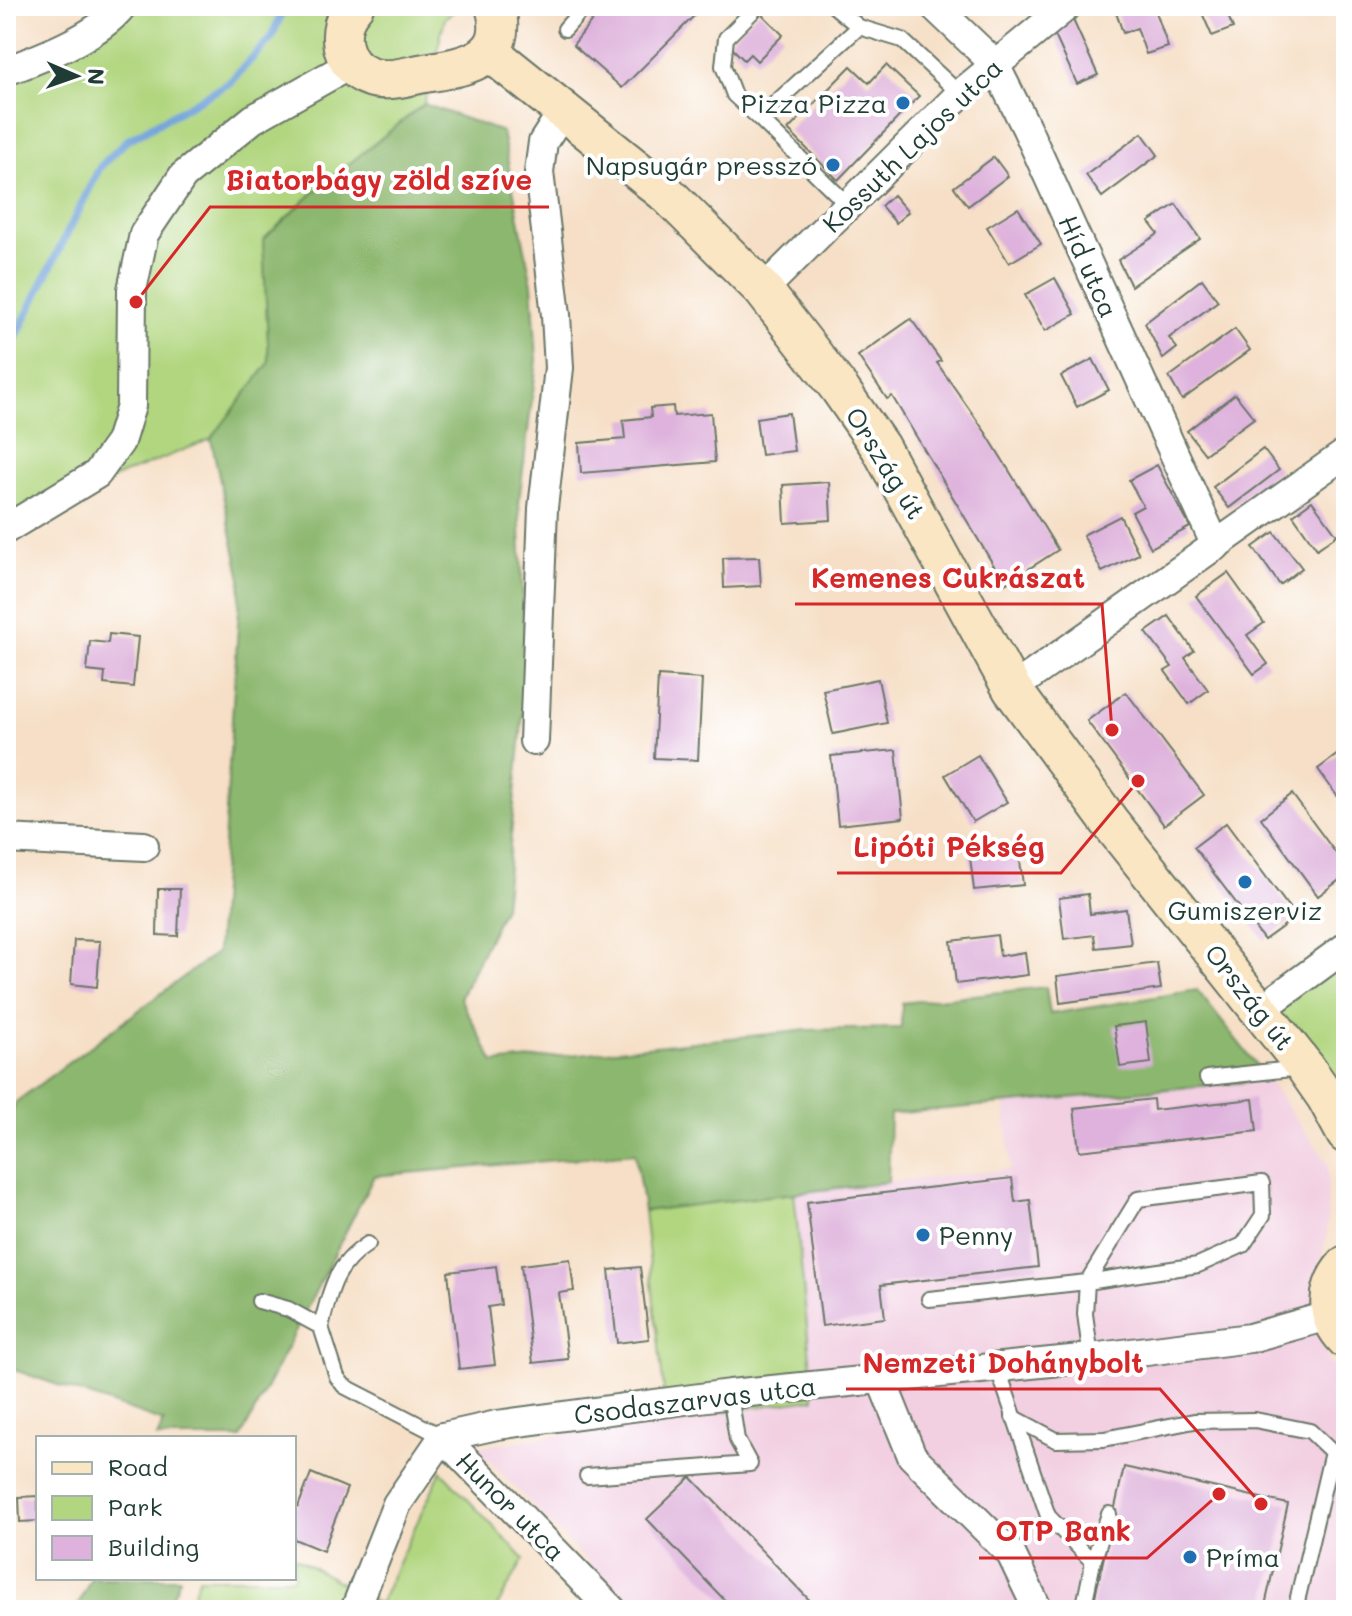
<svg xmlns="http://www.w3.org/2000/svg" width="1352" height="1616" font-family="Mali,sans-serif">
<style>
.built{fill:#f2d0e2}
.green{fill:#b1d67f;stroke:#688a5a;stroke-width:2}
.forest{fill:#8cb76e;stroke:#567a51;stroke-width:2}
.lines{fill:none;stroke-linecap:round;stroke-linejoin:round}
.stream{stroke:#6ea0d9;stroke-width:8}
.building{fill:#deb2dc}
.lane-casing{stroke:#6a7667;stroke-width:18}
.street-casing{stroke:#6a7667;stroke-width:32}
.secondary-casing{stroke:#6a7667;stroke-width:42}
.lane{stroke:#fff;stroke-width:14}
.street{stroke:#fff;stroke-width:28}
.secondary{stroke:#fbe6c3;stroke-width:38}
.poi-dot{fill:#1f6fb2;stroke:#fff;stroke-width:3}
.labels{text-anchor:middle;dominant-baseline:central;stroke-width:8;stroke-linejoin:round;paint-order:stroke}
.poi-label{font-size:26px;fill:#1f3d34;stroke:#fff;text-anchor:end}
.street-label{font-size:26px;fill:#1f3d34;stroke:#fff}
.leader{fill:none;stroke:#d62828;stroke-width:3}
.callout-dot{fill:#d62828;stroke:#fff;stroke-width:3}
.callout-label{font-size:28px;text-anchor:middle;font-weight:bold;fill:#d62828;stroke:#fff;stroke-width:8;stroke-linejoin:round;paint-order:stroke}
</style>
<rect width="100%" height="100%" fill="#fff"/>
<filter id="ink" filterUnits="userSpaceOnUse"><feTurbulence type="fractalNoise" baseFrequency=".0125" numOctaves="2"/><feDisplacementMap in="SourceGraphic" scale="16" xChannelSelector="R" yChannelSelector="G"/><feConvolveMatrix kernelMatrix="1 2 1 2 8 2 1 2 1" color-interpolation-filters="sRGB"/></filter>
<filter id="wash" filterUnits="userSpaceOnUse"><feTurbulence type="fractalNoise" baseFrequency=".006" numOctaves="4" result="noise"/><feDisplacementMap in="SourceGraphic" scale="32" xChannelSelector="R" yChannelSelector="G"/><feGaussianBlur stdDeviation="1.8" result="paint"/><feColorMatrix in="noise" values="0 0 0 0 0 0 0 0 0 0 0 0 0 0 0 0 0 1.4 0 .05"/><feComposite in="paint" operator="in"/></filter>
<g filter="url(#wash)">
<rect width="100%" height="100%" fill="#f6dfc6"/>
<path class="built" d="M1268,1080L1328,1163L1327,1234L1314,1285L1328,1362L1346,1376V1610H634L476,1447L813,1399L794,1192L1011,1169L1004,1102Z"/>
<g class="green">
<path d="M110,6H461L445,18L424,104L314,192L263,240L269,363L211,439L25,514L6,526V76Z"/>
<path d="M1346,947V1106L1260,1010Z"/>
<path d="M794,1192L814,1399L667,1419L644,1211Z"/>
<path d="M441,1471L524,1559L495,1610H187L199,1578H294V1557L379,1604Z"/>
</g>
<g class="forest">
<path d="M424,104L502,132L532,285L537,360L519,501L526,682L504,907L460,998L494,1063L808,1030L901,1028L902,1003L1046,987L1050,1014L1197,990L1268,1080L890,1114L888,1182L644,1211L635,1153L374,1176L241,1438H157L164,1422L6,1367V1124L16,1102L217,952L241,579L211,439L269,363L263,240L314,192Z"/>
<path d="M91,1578H180L167,1610H76Z"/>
</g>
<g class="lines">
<path class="stream" d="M6,357L100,167L126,141L229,83L271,38L285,6"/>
</g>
<g id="blocks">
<g class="building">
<path d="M604,6H704L622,88L573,45Z"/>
<path d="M1114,6H1154L1168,47L1146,54L1137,28L1123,33Z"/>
<path d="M1199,6H1224L1233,28L1212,36Z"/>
<path d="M759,11L783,35L757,61L750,54L744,60L727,43Z"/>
<path d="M1073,20L1098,75L1077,84L1052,29Z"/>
<path d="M886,65L919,96L838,180L788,130L851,66L869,83Z"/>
<path d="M1142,133L1158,155L1102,197L1086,175Z"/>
<path d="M994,157L1008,176L968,206L954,187Z"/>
<path d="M893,195L908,212L896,223L881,206Z"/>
<path d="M1176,204L1200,239L1131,286L1118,260L1158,234L1149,222Z"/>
<path d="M1018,208L1041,244L1009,263L987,227Z"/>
<path d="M1055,278L1075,314L1045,331L1025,295Z"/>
<path d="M1202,279L1218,301L1169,338L1177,348L1163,359L1145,323Z"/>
<path d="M911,319L941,361L937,363L986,433L1058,550L1005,584L892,396L887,399L858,356Z"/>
<path d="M1235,329L1250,350L1182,400L1169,377Z"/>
<path d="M1093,359L1109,390L1077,407L1061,376Z"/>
<path d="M1235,394L1254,418L1205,454L1187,431Z"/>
<path d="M673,406L674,416L711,413L715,462L581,473L579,443L625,439L623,420L651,417L650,408Z"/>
<path d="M789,413L794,451L761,455L756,418Z"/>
<path d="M1263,449L1279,470L1229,508L1213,487Z"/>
<path d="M1157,465L1190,527L1151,548L1132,512L1143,506L1129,480Z"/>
<path d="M829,482L831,520L785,523L783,485Z"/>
<path d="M1312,501L1337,535L1317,549L1293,515Z"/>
<path d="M1120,516L1139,554L1102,572L1083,535Z"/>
<path d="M1274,532L1302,568L1280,585L1253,547Z"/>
<path d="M759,557L761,586L724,588L723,558Z"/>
<path d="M1228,573L1264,623L1247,635L1268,664L1254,674L1196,596Z"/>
<path d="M1169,616L1194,651L1185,658L1208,690L1189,704L1165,671L1172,667L1146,632Z"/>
<path d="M109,634L138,637L133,687L104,684L105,673L87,671L90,641L108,643Z"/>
<path d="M658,676L702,679L698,760L654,758Z"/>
<path d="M878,679L887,723L833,734L823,690Z"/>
<path d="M1126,692L1204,795L1164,825L1087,721Z"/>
<path d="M1346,748V790L1337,796L1318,769Z"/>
<path d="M896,750L903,818L838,825L831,756Z"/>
<path d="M978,755L1007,802L973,822L945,775Z"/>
<path d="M1292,794L1346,867V875L1318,896L1261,818Z"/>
<path d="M1226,823L1296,917L1264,940L1194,847Z"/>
<path d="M1018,844L1023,885L974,890L969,849Z"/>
<path d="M158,889H180L178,936L157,935Z"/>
<path d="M1088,894L1090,914L1126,909L1131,944L1096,948L1094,935L1064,939L1059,898Z"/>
<path d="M997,935L1000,956L1025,952L1028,975L956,984L951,941Z"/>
<path d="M74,940L100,941L97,987L71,984Z"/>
<path d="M1157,963L1161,989L1060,1003L1057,976Z"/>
<path d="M1146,1022L1151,1063L1120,1067L1114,1026Z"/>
<path d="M1153,1099L1154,1110L1253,1099L1257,1131L1079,1151L1074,1108Z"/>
<path d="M1012,1178L1015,1202L1030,1200L1038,1267L881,1285L885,1318L822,1326L807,1202Z"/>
<path d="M570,1259L574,1291L559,1293L568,1359L533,1363L521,1265Z"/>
<path d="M496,1266L501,1305L488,1307L495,1365L459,1369L448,1272Z"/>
<path d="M640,1267L649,1339L617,1343L609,1270Z"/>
<path d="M1124,1467L1288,1504L1264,1610H1092Z"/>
<path d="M311,1473L347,1488L323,1551L294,1539V1505L298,1507Z"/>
<path d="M691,1477L819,1610H734L647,1519Z"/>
<path d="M38,1496V1521L20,1522L19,1497Z"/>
</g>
</g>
</g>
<g filter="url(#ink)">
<use href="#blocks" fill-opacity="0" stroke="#6a7667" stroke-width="2"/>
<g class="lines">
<g class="lane-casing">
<g id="lane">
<path d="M758,6L726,38L723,66L734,95L759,118"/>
<path d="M834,6L859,27"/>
<path d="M565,29L585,6"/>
<path d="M848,205L759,118L859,27L902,40L960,94"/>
<path d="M1207,1078L1301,1068"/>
<path d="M929,1299L1087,1282L1198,1265L1243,1245L1263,1215L1262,1183L1138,1199L1087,1282L1085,1314L1091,1358"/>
<path d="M259,1301L288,1309L321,1327L337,1377L344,1386L443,1437"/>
<path d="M321,1327C330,1290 335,1265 368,1244"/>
<path d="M997,1366L1048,1516L1093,1562L1083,1610"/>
<path d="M1013,1417L1056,1440L1104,1439L1194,1421L1255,1420L1310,1431L1332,1452L1295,1610"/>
<path d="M587,1476L750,1464L737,1440L730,1394"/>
<path d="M1093,1562L1109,1514"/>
</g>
</g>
<g class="street-casing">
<g id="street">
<path d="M934,6L994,63L1026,127L1216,546"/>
<path d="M6,71C41,58 99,36 122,6"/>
<path d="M763,290L960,94L1067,6"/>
<path d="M6,529L97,474L120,442L131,406L132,290L144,234L183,176L253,119L351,64"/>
<path d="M1012,689L1346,453"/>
<path d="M534,741L543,508L559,368L556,315L539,172L543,142L563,111"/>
<path d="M6,839L144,846"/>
<path d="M1260,1010L1346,947"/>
<path d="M881,1379L912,1456L1011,1554L1038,1610"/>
<path d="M443,1437L612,1610"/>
<path d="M355,1610L397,1504L443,1437L497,1425L730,1394L1091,1358L1250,1338L1331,1315"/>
</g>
</g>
<g class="secondary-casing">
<g id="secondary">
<path d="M354,6C333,28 340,67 370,77C387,83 407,76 425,73C465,66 511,61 495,6"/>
<path d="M490,52L667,194L763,290L839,388L880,447L1012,689L1109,821L1305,1067L1326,1097L1346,1134"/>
<path d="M1346,1265C1326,1287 1324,1317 1346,1339"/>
</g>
</g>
<use href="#lane" class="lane"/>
<use href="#street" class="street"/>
<use href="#secondary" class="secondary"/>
</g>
</g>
<g class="poi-dot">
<circle cx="903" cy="103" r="8"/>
<circle cx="833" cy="165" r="8"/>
<circle cx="1245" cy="882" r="8"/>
<circle cx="923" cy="1235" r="8"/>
<circle cx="1190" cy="1557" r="8"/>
</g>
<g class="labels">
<g class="poi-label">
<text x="887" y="103">Pizza Pizza</text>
<text x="817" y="165">Napsugár presszó</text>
<text x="1245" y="910" text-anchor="middle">Gumiszerviz</text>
<text x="939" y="1235" text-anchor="start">Penny</text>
<text x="1206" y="1557" text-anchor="start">Príma</text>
</g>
<g class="street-label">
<text transform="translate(912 145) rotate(-44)">Kossuth Lajos utca</text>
<text transform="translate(1089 266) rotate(66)">Híd utca</text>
<text transform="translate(886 463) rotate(58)">Ország út</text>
<text transform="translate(1250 997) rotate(52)">Ország út</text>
<text transform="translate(695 1400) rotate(-7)">Csodaszarvas utca</text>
<text transform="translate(511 1506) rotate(45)">Hunor utca</text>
</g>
</g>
<path class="leader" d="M136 302L210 207H549M1112 730L1102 604H795M1138 781L1061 873H837M1261 1504L1160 1389H846M1219 1494L1147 1558H979"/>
<g class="callout-dot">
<circle cx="136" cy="302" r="8"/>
<circle cx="1112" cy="730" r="8"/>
<circle cx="1138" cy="781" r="8"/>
<circle cx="1261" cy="1504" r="8"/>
<circle cx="1219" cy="1494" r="8"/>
</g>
<g class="callout-label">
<text x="379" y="190">Biatorbágy zöld szíve</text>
<text x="948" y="588">Kemenes Cukrászat</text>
<text x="949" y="857">Lipóti Pékség</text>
<text x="1003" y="1373">Nemzeti Dohánybolt</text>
<text x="1063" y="1541">OTP Bank</text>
</g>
<rect width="1352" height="1616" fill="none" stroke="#fff" stroke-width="32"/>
<rect x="36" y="1436" width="260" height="144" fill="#ffffff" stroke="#a5b1ae" stroke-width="2"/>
<rect x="52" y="1462" width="40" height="12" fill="#fbe6c3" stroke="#a5b1ae" stroke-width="2"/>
<text x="108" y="1476" font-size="24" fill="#1f3d34">Road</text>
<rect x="52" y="1496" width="40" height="24" fill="#b1d67f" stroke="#a5b1ae" stroke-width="2"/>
<text x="108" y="1516" font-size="24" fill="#1f3d34">Park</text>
<rect x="52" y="1536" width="40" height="24" fill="#deb2dc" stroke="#a5b1ae" stroke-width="2"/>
<text x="108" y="1556" font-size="24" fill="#1f3d34">Building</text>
<g transform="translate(76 76) rotate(92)" stroke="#ffffff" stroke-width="6" paint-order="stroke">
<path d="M0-6L14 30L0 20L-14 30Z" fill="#1f3d34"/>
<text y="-12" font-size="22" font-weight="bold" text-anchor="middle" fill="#1f3d34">N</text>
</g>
</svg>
